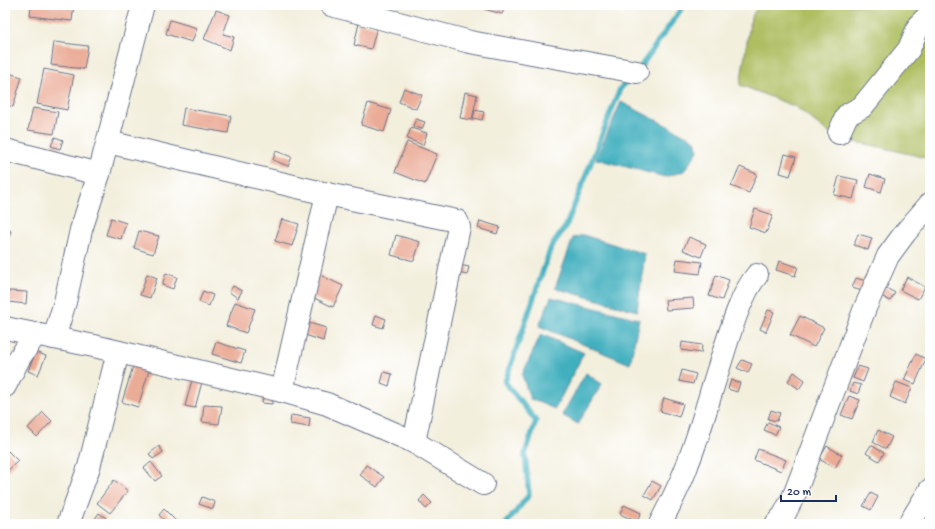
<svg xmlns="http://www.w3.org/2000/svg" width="935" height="529" font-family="'Gochi Hand',sans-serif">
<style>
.green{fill:#aebe61;stroke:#647660}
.water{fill:#41afbe;stroke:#2e6f8e}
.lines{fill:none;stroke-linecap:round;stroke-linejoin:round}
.stream{stroke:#41afbe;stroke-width:5.5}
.building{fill:#ebac97}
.minor-casing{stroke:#67728a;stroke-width:24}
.minor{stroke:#fff;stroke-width:22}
</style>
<rect width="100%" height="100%" fill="#fff"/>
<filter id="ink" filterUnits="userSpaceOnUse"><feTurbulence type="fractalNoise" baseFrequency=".025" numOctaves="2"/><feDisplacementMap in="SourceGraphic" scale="8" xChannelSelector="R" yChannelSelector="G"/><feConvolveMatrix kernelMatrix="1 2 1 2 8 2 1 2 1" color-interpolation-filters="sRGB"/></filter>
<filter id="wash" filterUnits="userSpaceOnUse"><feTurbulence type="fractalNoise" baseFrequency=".012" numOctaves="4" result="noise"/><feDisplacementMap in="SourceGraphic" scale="16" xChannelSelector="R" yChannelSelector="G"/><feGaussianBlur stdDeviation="0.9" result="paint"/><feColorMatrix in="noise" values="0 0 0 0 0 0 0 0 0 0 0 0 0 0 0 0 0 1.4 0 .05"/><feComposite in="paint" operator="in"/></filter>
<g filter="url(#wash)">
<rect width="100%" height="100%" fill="#f3efdd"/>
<path class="green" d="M759,5H930V159L876,146L837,139L796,107L740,85L751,17Z"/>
<g class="water">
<path d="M621,102L695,140L698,151L684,171L665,177L596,159Z"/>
<path d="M583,235L645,254L637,311L555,288L573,238Z"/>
<path d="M551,297L639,319L630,364L539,326Z"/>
<path d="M541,334L584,353L555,409L530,399L522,375Z"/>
<path d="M586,373L602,384L578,424L562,415Z"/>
</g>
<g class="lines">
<g class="stream">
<path d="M639,69L684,5"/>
<path d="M506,524L529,495L525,454L536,421L505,382L551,247L566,226L620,89L632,76"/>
</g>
</g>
<g id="blocks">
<g class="building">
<path d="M31,5H74L72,21L30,16Z"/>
<path d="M486,5H506L502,14L484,9Z"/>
<path d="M216,10L230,15L223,34L234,37L230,50L204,39Z"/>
<path d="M170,20L197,28L192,42L166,34Z"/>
<path d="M359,23L377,27L371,49L354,45Z"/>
<path d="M54,42L88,46L84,69L51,65Z"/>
<path d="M44,69L74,75L67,110L37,104Z"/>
<path d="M5,72L22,77L13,107L5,105Z"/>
<path d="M404,88L422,95L416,109L399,102Z"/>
<path d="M465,92L477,95L472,120L460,118Z"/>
<path d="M368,103L391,110L384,132L361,125Z"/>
<path d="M33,108L58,112L54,134L28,130Z"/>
<path d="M184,108L231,116L228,133L181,125Z"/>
<path d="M475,110L484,112L482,120L473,118Z"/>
<path d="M416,119L425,122L422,129L413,126Z"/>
<path d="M411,128L427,133L423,145L407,139Z"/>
<path d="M55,137L63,140L60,149L51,146Z"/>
<path d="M407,142L437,154L425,184L395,172Z"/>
<path d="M276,151L292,157L288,166L273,160Z"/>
<path d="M785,154L796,157L790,176L780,173Z"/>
<path d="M740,167L757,174L749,193L731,186Z"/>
<path d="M870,174L885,179L881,192L866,187Z"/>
<path d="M839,176L858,180L853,199L834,195Z"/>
<path d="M755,209L773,215L766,233L749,227Z"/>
<path d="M111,218L126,223L121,239L106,235Z"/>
<path d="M282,219L299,224L292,246L275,241Z"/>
<path d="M480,221L500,227L497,234L478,228Z"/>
<path d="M5,229L11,231L5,246Z"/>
<path d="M139,231L159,236L153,254L134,248Z"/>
<path d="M858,234L872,238L868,250L854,245Z"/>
<path d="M396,235L420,242L414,261L391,255Z"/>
<path d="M689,237L706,244L701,257L683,250Z"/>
<path d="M677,259L702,262L700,274L675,271Z"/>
<path d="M779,261L798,267L795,276L776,270Z"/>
<path d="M460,265L469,267L467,275L458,273Z"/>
<path d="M166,273L177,277L173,289L162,285Z"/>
<path d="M147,274L157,278L150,298L140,295Z"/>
<path d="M318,274L343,286L333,307L308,295Z"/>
<path d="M716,275L729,280L722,300L709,296Z"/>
<path d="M907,277L925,287L918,299L900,290Z"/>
<path d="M856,278L869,282L866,292L852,288Z"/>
<path d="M233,286L242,291L238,298L229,292Z"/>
<path d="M883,286L895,293L890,301L878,294Z"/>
<path d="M9,291L27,292L26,304L8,302Z"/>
<path d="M203,291L213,295L209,306L199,302Z"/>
<path d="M693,298L694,308L666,310L665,300Z"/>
<path d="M235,302L255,309L246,333L226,326Z"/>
<path d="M768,310L774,312L766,332L760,329Z"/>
<path d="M376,315L386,319L383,328L373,325Z"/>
<path d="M800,316L824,328L814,347L790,335Z"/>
<path d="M299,320L326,328L323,341L296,332Z"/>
<path d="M216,342L245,351L241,363L212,354Z"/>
<path d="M682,342L702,345L701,353L681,350Z"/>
<path d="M36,352L46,356L38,375L28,371Z"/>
<path d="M916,354L926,359L915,384L904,380Z"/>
<path d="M742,360L752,364L748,373L737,368Z"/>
<path d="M134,363L150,367L138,407L122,402Z"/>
<path d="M858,366L868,369L863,382L853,378Z"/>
<path d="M682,370L696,374L693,384L679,381Z"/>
<path d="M384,372L392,374L389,386L381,383Z"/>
<path d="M794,372L805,380L799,389L788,381Z"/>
<path d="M192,380L202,382L195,408L185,406Z"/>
<path d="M731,380L740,383L737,392L728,389Z"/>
<path d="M896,382L912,388L905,404L890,397Z"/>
<path d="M853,383L861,385L858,394L850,391Z"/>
<path d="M263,393L273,394L272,404L262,403Z"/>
<path d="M849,396L860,400L852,419L841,415Z"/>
<path d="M664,398L683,404L679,417L660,411Z"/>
<path d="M204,405L222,406L219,424L202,422Z"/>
<path d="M771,410L780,413L777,421L768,419Z"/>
<path d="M43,412L52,421L37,437L28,428Z"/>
<path d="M291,415L310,418L309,427L290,424Z"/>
<path d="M768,422L779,427L775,435L764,430Z"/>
<path d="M878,430L892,437L886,449L873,442Z"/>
<path d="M871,445L884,453L879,461L866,453Z"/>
<path d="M159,446L163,452L153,459L149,454Z"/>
<path d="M827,446L842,455L835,468L819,459Z"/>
<path d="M758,449L786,460L781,471L754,460Z"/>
<path d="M8,451L18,461L5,473V454Z"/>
<path d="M151,462L162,476L155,481L144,468Z"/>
<path d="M366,465L384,477L377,487L360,475Z"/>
<path d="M114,480L128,491L110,513L97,503Z"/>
<path d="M652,481L661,486L653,500L644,495Z"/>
<path d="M871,493L878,497L871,510L863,506Z"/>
<path d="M424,495L432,503L426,509L419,501Z"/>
<path d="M202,497L215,502L213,509L199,504Z"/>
<path d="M624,505L641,513L637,522L620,514Z"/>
<path d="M164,509L176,521L172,524H168L159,515Z"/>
<path d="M99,513L106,518L102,524H91Z"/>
</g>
</g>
</g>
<g filter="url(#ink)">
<use href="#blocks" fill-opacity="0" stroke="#67728a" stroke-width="1"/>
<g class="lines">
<g class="minor-casing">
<g id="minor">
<path d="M331,5L470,42L637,72"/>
<path d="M839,133L847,115L862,107L909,49L919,25L930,14"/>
<path d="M108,142L327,194L457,221L459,227L414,442"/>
<path d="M5,150L99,174"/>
<path d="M5,328L94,346L282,391L327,404L414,442L483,484"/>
<path d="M54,338L65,302L81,230L99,174L143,5"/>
<path d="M5,386L20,357L36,334"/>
<path d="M282,391L327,194"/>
<path d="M68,524L89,467L118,352"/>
<path d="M660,524C670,504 681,484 688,463C700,433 708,401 718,370C727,343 739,296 757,275"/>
<path d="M776,524L784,515L795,493L865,308L888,256L905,233L930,204"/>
<path d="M909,524L930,490"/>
</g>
</g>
<use href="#minor" class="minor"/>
</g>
</g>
<rect width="935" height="529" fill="none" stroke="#fff" stroke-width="20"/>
<path d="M781 495v6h55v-6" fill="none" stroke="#1b2f5e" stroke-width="2"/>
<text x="787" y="495" font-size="12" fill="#1b2f5e" stroke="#ffffff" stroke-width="3" paint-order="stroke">20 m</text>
</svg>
